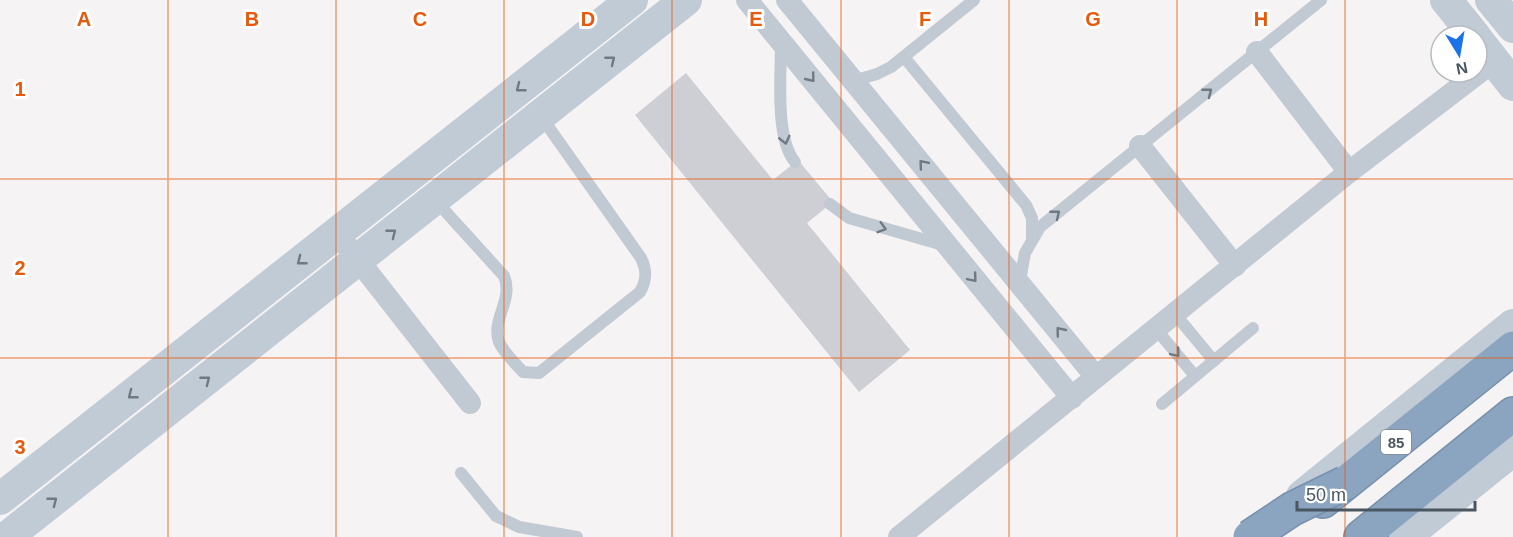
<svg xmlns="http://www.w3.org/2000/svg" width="1513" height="537" font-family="Arial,sans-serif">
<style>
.building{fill:#cdcfd5}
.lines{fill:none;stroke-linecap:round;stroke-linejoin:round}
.highway-casing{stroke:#7690ad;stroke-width:36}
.lane{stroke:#c1cad2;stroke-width:12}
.street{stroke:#c1cad2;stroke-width:22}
.secondary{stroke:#c1cbd6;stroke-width:32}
.highway{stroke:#8ba5c1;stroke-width:33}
.highway-bridge-casing{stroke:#7690ad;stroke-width:36;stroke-linecap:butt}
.highway-bridge{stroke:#8ba5c1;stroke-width:33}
.oneway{stroke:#6e7984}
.oneway2{stroke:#6e7983}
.grid{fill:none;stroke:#e8590c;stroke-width:1.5;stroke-opacity:0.55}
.labels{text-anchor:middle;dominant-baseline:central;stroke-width:6;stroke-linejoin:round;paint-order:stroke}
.shield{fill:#fff;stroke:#808990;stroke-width:1.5}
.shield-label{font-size:15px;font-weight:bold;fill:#4a5661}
.grid-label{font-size:20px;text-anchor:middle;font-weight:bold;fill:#e8590c;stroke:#fff;stroke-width:6;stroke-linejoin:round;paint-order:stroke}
</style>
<rect width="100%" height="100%" fill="#f5f3f3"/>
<path class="building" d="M686,73L773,180L798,160L833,202L807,223L910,350L859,392L635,115Z"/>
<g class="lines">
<g class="highway-casing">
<g id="highway">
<path d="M1323,501L1513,348"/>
<path d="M1361,537L1513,414"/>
</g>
</g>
<g class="lane">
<path d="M781,44C781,76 775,138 795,162"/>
<path d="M904,57L1026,205L1032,218V239"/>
<path d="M853,81L877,74L891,67L974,0"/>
<path d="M435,200L504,276C514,300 491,319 499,342C504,353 515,363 523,372L539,373L640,292C647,280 647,270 641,258L540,115"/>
<path d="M830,204L849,218L943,245"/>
<path d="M1020,281L1025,253L1040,227L1321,0"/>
<path d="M1175,314L1214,361"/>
<path d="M1156,329L1195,376"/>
<path d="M1162,404L1253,328"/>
<path d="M461,473L496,516L519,527L577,537"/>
</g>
<g class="street">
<path d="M747,0L1072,398"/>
<path d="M787,0L1096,377"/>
<path d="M1257,52L1349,172"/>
<path d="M1140,146L1235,266"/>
<path d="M337,233L470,403"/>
<path d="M899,537L1349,172L1494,61"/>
</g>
<g class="secondary">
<path d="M1446,0L1475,36"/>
<path d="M1491,0L1513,27"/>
<path d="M1477,39L1513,85"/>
<path d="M1302,496L1513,325"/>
<path d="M0,499L632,0"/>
<path d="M7,537L686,0"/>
<path d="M1405,537L1513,450"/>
</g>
<use href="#highway" class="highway"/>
<g class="highway-bridge-casing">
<path id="highway-bridge" d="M1250,537L1292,509L1345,483"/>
</g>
<use href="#highway-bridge" class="highway-bridge"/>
</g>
<defs><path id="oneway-chevron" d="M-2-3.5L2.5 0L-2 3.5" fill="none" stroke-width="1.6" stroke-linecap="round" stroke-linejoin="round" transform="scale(1.5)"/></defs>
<g class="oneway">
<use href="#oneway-chevron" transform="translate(611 60) rotate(-39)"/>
<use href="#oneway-chevron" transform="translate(520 88) rotate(142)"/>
<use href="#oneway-chevron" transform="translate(392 233) rotate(-38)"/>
<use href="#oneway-chevron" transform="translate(301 261) rotate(142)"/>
<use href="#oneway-chevron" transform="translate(206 380) rotate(-38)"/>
<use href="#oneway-chevron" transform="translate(132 395) rotate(142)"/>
<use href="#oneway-chevron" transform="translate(53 501) rotate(-38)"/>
</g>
<g class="oneway2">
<use href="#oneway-chevron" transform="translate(811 78) rotate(51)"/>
<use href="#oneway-chevron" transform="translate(1208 92) rotate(-39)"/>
<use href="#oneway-chevron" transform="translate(785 140) rotate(76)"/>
<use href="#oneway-chevron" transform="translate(923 164) rotate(-130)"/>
<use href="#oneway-chevron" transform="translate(1056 214) rotate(-39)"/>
<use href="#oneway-chevron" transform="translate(882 228) rotate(16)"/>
<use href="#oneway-chevron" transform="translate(973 278) rotate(50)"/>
<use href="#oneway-chevron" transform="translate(1060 331) rotate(-129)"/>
<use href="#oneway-chevron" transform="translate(1176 353) rotate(50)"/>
</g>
<path class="grid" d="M168,0V537M336,0V537M504,0V537M672,0V537M841,0V537M1009,0V537M1177,0V537M1345,0V537M0,179H1513M0,358H1513"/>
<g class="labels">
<rect class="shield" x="1381" y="430" width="30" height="24" rx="4.5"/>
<g class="shield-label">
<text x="1396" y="442">85</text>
</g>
</g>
<g class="grid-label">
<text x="84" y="26">A</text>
<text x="252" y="26">B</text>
<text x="420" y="26">C</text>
<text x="588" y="26">D</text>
<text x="756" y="26">E</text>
<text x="925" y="26">F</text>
<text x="1093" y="26">G</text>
<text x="1261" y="26">H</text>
<text x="20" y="96">1</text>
<text x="20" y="275">2</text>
<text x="20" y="454">3</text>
</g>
<g transform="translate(1459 54) rotate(169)"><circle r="28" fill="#ffffff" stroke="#b7bbc0" stroke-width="1.5"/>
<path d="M0-4.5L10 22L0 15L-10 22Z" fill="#1a73e8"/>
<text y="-9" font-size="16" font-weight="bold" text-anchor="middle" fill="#4a5661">N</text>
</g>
<path d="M1297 501v9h178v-9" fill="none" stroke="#4a5661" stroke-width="3"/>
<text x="1306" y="501" font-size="18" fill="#4a5661" stroke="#ffffff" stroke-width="4.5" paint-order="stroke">50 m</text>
</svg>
